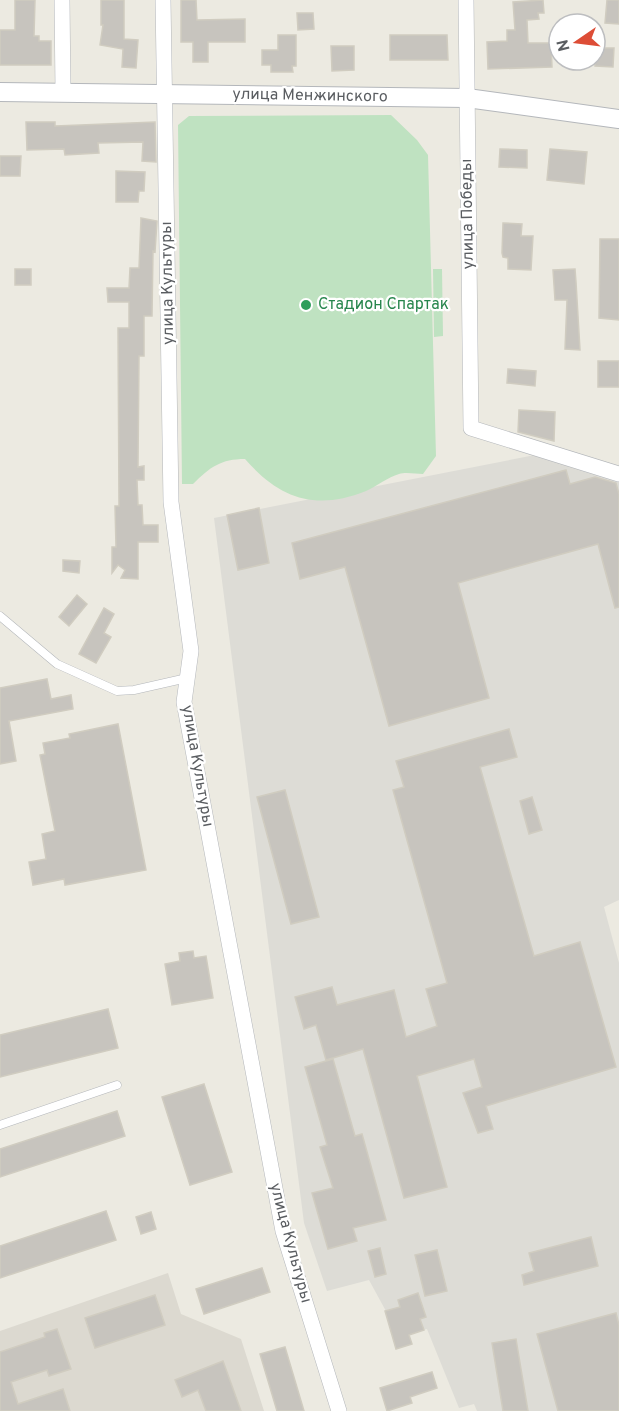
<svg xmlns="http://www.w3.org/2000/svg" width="619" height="1411" font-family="Overpass,sans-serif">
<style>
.industrial{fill:#dddcd6}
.education{fill:#dcd9d0}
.green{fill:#bfe2c1}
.building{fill:#c7c4be;stroke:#d0ccc0;stroke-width:1.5}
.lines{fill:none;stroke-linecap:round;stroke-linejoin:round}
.service-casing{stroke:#b4b7bb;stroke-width:9}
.minor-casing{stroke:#b4b7bb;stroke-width:16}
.tertiary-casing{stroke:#b4b7bb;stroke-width:20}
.service{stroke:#fff;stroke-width:8}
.minor{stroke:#fff;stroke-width:15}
.tertiary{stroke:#fff;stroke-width:18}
.leisure-dot{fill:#2e9e5b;stroke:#fff;stroke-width:2}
.labels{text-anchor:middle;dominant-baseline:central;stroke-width:4.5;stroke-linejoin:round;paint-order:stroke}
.street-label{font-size:16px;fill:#5a5d61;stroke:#fff}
.leisure-label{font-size:16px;fill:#27864d;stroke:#fff;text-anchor:start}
</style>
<rect width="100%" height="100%" fill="#eceae1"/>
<path class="industrial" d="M540,454L619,482V900L604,907L619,963V1411H477L474,1404L459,1408L427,1329L399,1335L369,1280L327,1291L304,1223L214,518Z"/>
<path class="education" d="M168,1273L181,1314L241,1339L264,1411H0V1331Z"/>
<g class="green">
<path d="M391,115L417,140L428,155L436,456L423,474C416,474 406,472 399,474C388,477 377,486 366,491C316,511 280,499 245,459C221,459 210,467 193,484H182L178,125L189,116Z"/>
<path d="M433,269H442L443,336L434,337Z"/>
</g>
<g class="building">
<path d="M15,0H35L34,36H39V41H51V65H0V30H15Z"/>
<path d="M101,0H124V39L138,40L136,68L122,67L123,49L100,45L103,25H101Z"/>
<path d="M181,0H196L197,20L245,19V42H208V62H193V42H181Z"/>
<path d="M543,0L544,13H538L539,19L527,20L528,43H551L552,67L488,69L487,42L507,41V30H515L513,2Z"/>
<path d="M607,0H619V24L605,23Z"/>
<path d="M297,13H313L314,29L298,30Z"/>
<path d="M278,35H296V66H292L293,72H271V65H262V50H278Z"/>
<path d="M390,35H447L448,60H390Z"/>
<path d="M331,46H354V70L332,71Z"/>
<path d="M595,48H614L613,67L595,66Z"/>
<path d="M26,122H55V126L155,122L156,162L142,161L143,142L98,143L99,153L65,155L64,149L27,150Z"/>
<path d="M500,149L527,150V168L499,167Z"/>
<path d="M550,149L587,152L584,184L547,180Z"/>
<path d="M0,156H21L20,176H0Z"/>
<path d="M116,171L145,172L144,191H139L138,202H116Z"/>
<path d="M141,218L157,221L155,252L153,251L152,316H144V356H139L138,467L144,466V480H137L138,505H142L143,525H158V542H138V579L121,578L125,570L118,565L112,573V547H116L115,506H119L118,328H129V302H108L107,288H129L130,268H139Z"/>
<path d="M503,223L522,224L521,236H533L531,270L508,269V258L503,257L502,253Z"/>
<path d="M600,239H619V320L599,318Z"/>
<rect x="15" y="269" width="16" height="16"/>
<path d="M575,269L576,282L580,350L565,349L567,300H555L553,270Z"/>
<rect x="598" y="361" width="21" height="26"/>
<path d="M508,369L536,371L535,386L507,383Z"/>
<path d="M519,410L555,412L554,441L518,432Z"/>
<path d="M566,470L570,484L595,477L616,483L619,494V607L615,608L598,544L458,583L489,698L389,726L345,567L300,579L292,543Z"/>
<path d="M259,508L269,563L238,570L227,515Z"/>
<path d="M63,560L80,561L79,573L63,571Z"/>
<path d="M77,595L87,604L69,626L59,617Z"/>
<path d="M104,608L114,614L104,633L111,637L96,663L79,654Z"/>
<path d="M47,679L51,699L71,695L73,709L9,721L16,761L0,764V688Z"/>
<path d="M118,724L146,870L65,885L64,879L33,885L29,862L46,859L42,834L55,831L40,755L45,754L43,743L70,738L69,734Z"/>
<path d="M509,729L517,757L480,767L534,956L580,942L616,1067L486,1106L493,1129L478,1133L463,1093L482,1087L474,1059L417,1076L447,1187L404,1198L363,1049L326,1060L316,1025L304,1029L295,997L332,987L337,1005L394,990L406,1037L437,1026L426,989L447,983L393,790L404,787L396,761Z"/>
<path d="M285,790L319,917L291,924L257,797Z"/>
<path d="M532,797L542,830L529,834L520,801Z"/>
<path d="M193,951L194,958L206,956L213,998L172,1005L165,964L180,961L179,953Z"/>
<path d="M108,1009L118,1048L0,1077V1035Z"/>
<path d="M333,1059L355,1136L362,1134L386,1220L353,1228L357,1241L328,1249L312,1193L333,1188L320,1147L327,1145L305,1067Z"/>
<path d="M204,1084L232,1172L190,1185L162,1097Z"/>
<path d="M117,1111L125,1136L0,1177V1149Z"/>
<path d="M106,1211L116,1240L0,1278V1246Z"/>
<path d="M151,1212L156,1229L141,1234L136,1217Z"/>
<path d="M591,1237L598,1266L524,1285L522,1275L534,1271L529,1253Z"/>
<path d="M380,1248L386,1274L375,1277L368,1251Z"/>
<path d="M437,1250L447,1291L425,1296L415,1255Z"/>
<path d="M262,1268L270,1292L204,1314L196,1289Z"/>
<path d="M418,1293L426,1317L420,1319L424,1330L409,1335L412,1344L396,1349L385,1311L400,1307L398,1300Z"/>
<path d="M155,1295L165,1325L95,1348L85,1318Z"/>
<path d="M616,1313L619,1325V1411H558L537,1334Z"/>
<path d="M57,1329L71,1369L49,1376L47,1370L11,1382L18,1404L63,1389L70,1411H0V1352L45,1337L44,1333Z"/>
<path d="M516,1339L528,1411H503L492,1343Z"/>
<path d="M285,1347L304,1411H277L260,1354Z"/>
<path d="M223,1361L241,1411H206L198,1390L182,1397L175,1380Z"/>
<path d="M432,1372L437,1388L410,1397L412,1403L387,1411L380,1388Z"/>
</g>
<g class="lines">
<g class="service-casing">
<g id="service">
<path d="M0,616L57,664L117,691L134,690L187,678"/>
<path d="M0,1125L117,1085"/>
</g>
</g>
<g class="minor-casing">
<g id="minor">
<path d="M62,0L63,92"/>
<path d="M163,0L171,502L191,651L184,702L283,1231L339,1411"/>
<path d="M466,0L471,428L619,474"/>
</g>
</g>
<g class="tertiary-casing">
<path id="tertiary" d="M0,92L467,98L619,119"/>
</g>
<use href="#service" class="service"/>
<use href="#minor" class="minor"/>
<use href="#tertiary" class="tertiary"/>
</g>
<circle class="leisure-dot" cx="306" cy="305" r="6"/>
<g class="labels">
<g class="street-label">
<text transform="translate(310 96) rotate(1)">улица Менжинского</text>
<text transform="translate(468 214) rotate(-91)">улица Победы</text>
<text transform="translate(168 283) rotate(-91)">улица Культуры</text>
<text transform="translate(197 766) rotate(80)">улица Культуры</text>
<text transform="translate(290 1243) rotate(75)">улица Культуры</text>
</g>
<g class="leisure-label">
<text x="318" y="305">Стадион Спартак</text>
</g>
</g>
<g transform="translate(577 42) rotate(256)"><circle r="28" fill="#ffffff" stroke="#bdbec0" stroke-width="1.5"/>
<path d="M0-4.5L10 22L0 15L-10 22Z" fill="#dd4d36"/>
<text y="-9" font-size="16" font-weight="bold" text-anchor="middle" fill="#5a5d61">N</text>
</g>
</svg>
